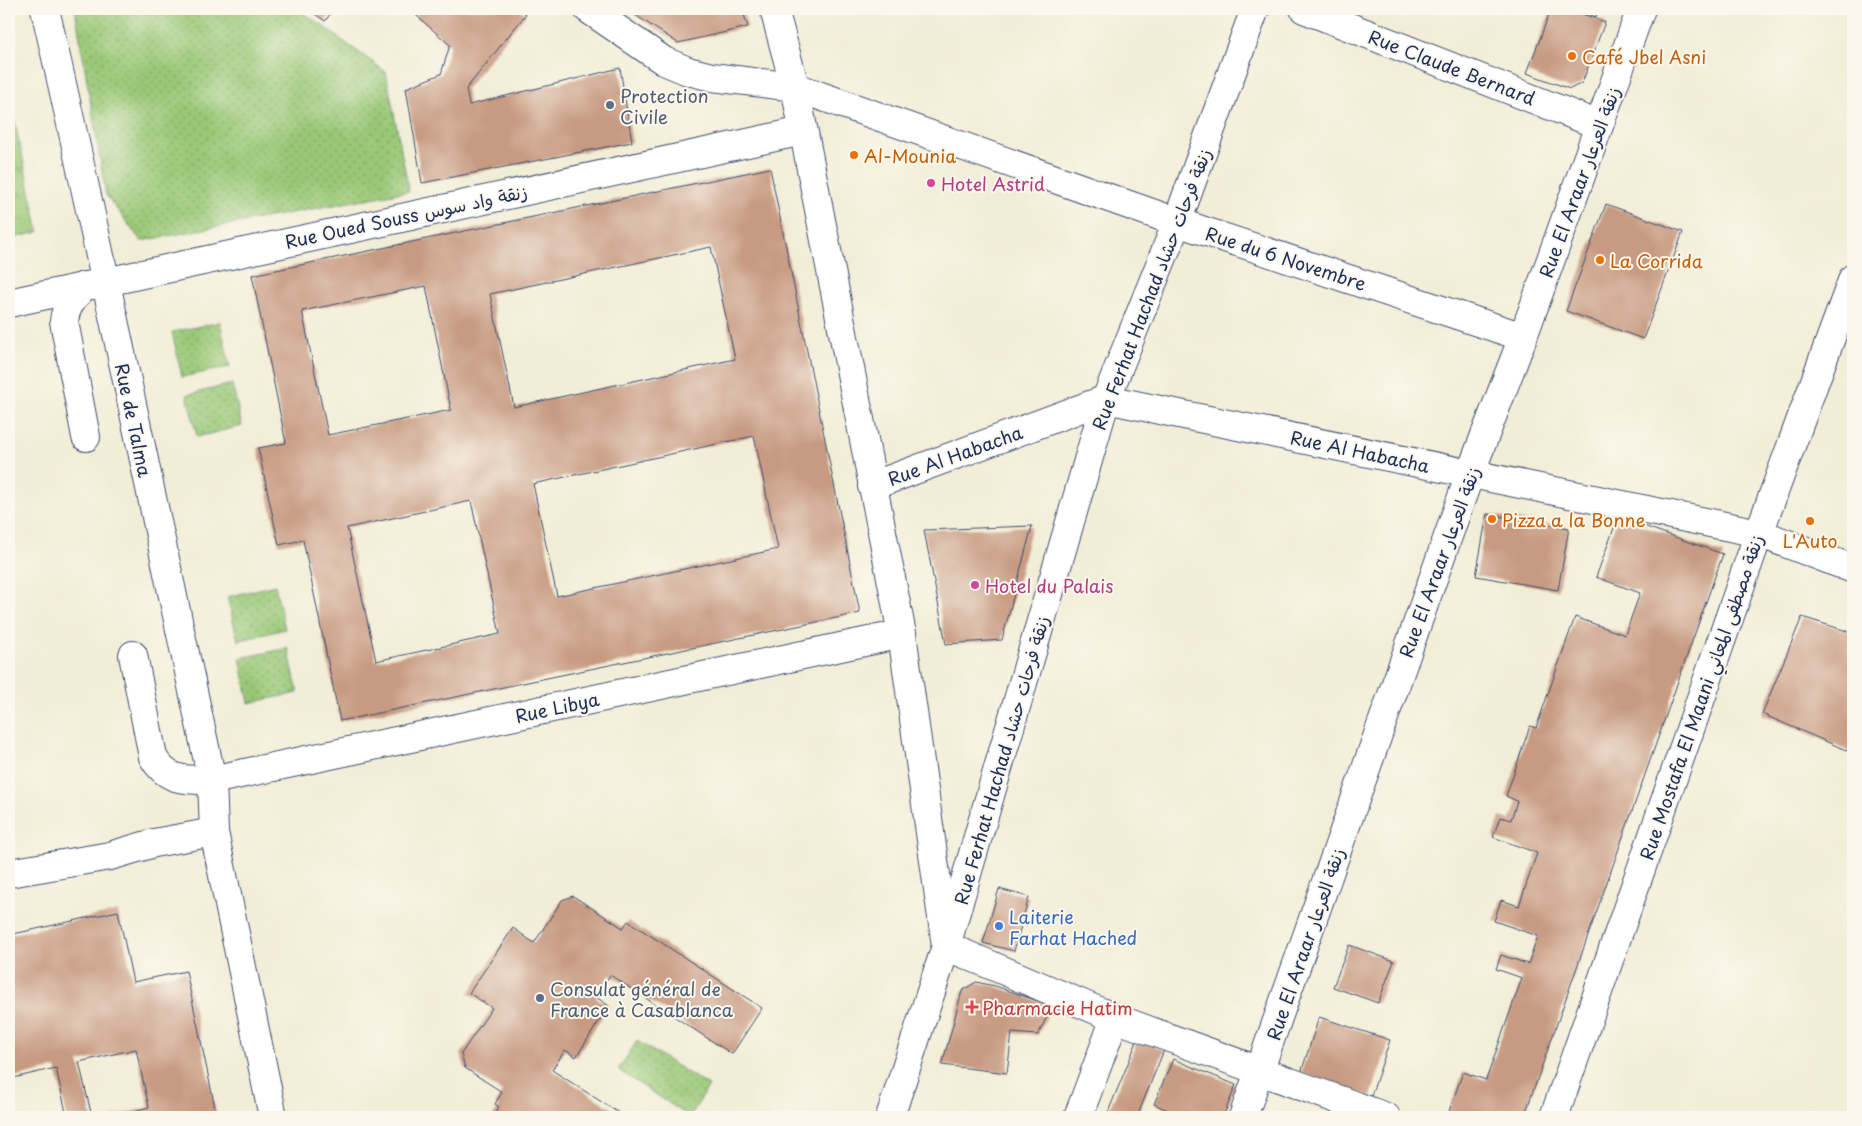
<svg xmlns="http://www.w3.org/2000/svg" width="1862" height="1126" font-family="'Playpen Sans','Playpen Sans Arabic',sans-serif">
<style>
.grass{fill:url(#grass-dots);stroke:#5a7c6a}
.park{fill:url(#park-tufts);stroke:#5a7c6a}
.building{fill:#c79a81;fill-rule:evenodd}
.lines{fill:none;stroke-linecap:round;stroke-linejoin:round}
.minor-casing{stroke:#3b4c70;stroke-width:30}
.minor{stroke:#fff;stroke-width:28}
.food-dot{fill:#e8710a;stroke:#fbf7ec;stroke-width:2}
.service-dot{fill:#5c6f8a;stroke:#fbf7ec;stroke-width:2}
.hotel-dot{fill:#d1479c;stroke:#fbf7ec;stroke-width:2}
.shop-dot{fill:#3f7fe0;stroke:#fbf7ec;stroke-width:2}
.health-dot{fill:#e0444e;stroke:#fbf7ec;stroke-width:2}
.labels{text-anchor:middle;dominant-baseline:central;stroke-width:4;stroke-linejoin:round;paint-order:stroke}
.food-label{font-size:18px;fill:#c56008;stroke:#fbf7ec;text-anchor:start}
.street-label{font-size:18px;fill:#1b2f5e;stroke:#fbf7ec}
.service-label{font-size:18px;fill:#4e5e75;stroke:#fbf7ec;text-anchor:start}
.hotel-label{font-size:18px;fill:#b23c85;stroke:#fbf7ec;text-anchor:start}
.shop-label{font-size:18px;fill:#366cbe;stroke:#fbf7ec;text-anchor:start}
.health-label{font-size:18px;fill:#be3a42;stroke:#fbf7ec;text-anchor:start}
</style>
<defs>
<pattern id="grass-dots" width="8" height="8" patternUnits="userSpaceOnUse" patternTransform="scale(1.25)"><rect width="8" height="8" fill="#99c876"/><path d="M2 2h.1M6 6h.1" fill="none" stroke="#7ca364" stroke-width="1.8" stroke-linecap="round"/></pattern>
<pattern id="park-tufts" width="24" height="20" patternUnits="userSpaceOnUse" patternTransform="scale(1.25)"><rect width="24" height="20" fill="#99c876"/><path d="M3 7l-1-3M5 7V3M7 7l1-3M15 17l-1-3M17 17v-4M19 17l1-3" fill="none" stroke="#7ca364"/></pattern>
</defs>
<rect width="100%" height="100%" fill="#fbf7ec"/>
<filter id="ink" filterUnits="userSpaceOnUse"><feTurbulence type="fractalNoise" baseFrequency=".02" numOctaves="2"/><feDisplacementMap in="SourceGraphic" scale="10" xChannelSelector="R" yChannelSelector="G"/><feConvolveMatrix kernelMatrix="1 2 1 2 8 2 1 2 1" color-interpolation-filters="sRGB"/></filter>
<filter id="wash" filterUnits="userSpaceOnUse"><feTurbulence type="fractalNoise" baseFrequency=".0096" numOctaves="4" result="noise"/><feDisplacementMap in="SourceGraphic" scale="20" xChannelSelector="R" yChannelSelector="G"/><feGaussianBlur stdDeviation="1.12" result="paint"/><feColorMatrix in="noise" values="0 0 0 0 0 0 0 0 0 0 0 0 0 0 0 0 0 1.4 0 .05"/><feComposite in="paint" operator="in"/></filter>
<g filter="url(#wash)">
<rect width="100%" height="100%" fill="#f2edd6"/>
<g class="grass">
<path d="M75,9H299L386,72L409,191L141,241L106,195Z"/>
<path d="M220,322L230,367L182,377L172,332Z"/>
<path d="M232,384L242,426L197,437L187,395Z"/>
<path d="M275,585L285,629L238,641L227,597Z"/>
<path d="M288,648L298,693L249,703L240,658Z"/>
<path d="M637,1041L709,1086L690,1117L618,1070Z"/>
</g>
<path class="park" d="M9,95L39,232L9,239Z"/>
<g id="blocks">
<g class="building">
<path d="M308,9H334L325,21Z"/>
<path d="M409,9H519L526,14L466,89L469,105L620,68L632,142L422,183L406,88L441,74L450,45Z"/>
<path d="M626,9H742L748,27L678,43Z"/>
<path d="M1551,9H1568L1605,22L1582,83L1570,89L1527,73Z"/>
<path d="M1573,9H1599L1596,17Z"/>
<path d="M770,168L860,613L340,721L303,540L279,545L258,448L286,443L252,275ZM711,247L735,359L514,407L490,294ZM426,286L451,410L328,435L302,311ZM754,436L778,549L557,596L533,484ZM471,501L500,634L376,661L347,528Z"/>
<path d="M1606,204L1683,232L1643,339L1566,311Z"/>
<path d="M1487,514L1569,528L1558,590L1476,576Z"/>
<path d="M1618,517L1723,554L1524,1117H1447L1463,1072L1486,1080L1522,978L1496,969L1501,955L1528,964L1538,936L1494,921L1501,900L1519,906L1537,853L1493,837L1500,817L1511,820L1517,801L1506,796L1530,726L1536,728L1575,617L1625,635L1640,593L1596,577Z"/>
<path d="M1032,526L1002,640L946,644L924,530Z"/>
<path d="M1802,617L1853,633V753L1762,714Z"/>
<path d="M999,889L1029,897L1014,951L983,943Z"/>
<path d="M573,896L623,928L628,921L762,1008L732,1054L610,975L596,997L609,1006L576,1057L565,1050L552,1070L625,1117H492L499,1107L495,1104L502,1092L465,1068L461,1054L492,1008L469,993L513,928L534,943L562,900Z"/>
<path d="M118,911L133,982L186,971L217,1117H110L149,1107L136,1049L79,1062L92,1117H67L56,1068L9,1079V935Z"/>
<path d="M1349,945L1394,961L1378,1003L1333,987Z"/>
<path d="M976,982L995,986L1052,1006L1038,1035L1012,1033L1007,1073L942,1065L962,991Z"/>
<path d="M1319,1017L1390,1040L1371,1096L1301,1073Z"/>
<path d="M1138,1039L1164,1050L1137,1117H1106Z"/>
<path d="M1173,1059L1236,1085L1223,1117H1168L1170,1111L1154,1104Z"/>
</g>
</g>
</g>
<g filter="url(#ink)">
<use href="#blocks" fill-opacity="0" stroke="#3b4c70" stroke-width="1"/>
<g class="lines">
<g class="minor-casing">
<g id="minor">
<path d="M45,9C104,265 157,523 212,780L214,832L273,1117"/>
<path d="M588,9L664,61L688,71L712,77L795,87L1177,222L1523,337"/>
<path d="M774,9L795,87L902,634L946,946L890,1117"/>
<path d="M1255,9L1177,222L1106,399L946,946L1115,1018L1386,1117"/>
<path d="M1304,9L1599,125"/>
<path d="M84,286C73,298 66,305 64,321L86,437"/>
<path d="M9,303L803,131"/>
<path d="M872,486L1106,399L1759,533L1853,569"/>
<path d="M133,655L153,757C167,782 186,780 212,780L902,634"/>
<path d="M9,873L110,856L154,843L214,832"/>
<path d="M1078,1117L1115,1018"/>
<path d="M1243,1117L1470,474L1523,337L1641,9"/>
<path d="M1554,1117L1759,533L1853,278"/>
</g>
</g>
<use href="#minor" class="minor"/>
</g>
</g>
<g class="food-dot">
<circle cx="1572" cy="56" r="5"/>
<circle cx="854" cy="155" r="5"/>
<circle cx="1600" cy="260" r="5"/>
<circle cx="1492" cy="519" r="5"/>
<circle cx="1810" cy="521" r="5"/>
</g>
<g class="service-dot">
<circle cx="610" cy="105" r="5"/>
<circle cx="540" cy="998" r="5"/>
</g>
<g class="hotel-dot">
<circle cx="931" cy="183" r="5"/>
<circle cx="975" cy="585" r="5"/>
</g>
<circle class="shop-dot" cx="999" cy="926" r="5"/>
<path class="health-dot" d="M969.5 999.5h5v5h5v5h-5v5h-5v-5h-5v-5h5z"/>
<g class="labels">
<g class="food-label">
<text x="1582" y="56">Café Jbel Asni</text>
<text x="864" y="155">Al-Mounia</text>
<text x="1610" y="260">La Corrida</text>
<text x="1502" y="519">Pizza a la Bonne</text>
<text x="1810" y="540" text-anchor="middle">L'Auto</text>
</g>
<g class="street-label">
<text transform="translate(1452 67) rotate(21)">Rue Claude Bernard</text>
<text transform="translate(1579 182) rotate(-70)">Rue El Araar زنقة العرعار</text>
<text transform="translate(406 216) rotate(-12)">Rue Oued Souss زنقة واد سوس</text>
<text transform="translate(1286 258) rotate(18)">Rue du 6 Novembre</text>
<text transform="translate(1151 289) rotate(-69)">Rue Ferhat Hachad زنقة فرحات حشاد</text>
<text transform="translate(134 420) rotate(78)">Rue de Talma</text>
<text transform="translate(1360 451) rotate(12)">Rue Al Habacha</text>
<text transform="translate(955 455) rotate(-20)">Rue Al Habacha</text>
<text transform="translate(1439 562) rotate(-70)">Rue El Araar زنقة العرعار</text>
<text transform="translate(1701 697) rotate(-71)">Rue Mostafa El Maani زنقة مصطفى المعاني</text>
<text transform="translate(557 707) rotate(-12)">Rue Libya</text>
<text transform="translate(1001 760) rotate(-74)">Rue Ferhat Hachad زنقة فرحات حشاد</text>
<text transform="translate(1305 944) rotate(-71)">Rue El Araar زنقة العرعار</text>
</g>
<g class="service-label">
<text x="620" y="95">Protection<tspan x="620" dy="21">Civile</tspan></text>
<text x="550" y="988">Consulat général de<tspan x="550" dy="21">France à Casablanca</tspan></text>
</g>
<g class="hotel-label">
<text x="941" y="183">Hotel Astrid</text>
<text x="985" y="585">Hotel du Palais</text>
</g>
<g class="shop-label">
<text x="1009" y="916">Laiterie<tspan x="1009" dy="21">Farhat Hached</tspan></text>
</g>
<g class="health-label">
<text x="982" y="1007">Pharmacie Hatim</text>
</g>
</g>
<rect width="1862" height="1126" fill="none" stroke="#fbf7ec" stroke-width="30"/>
</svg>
